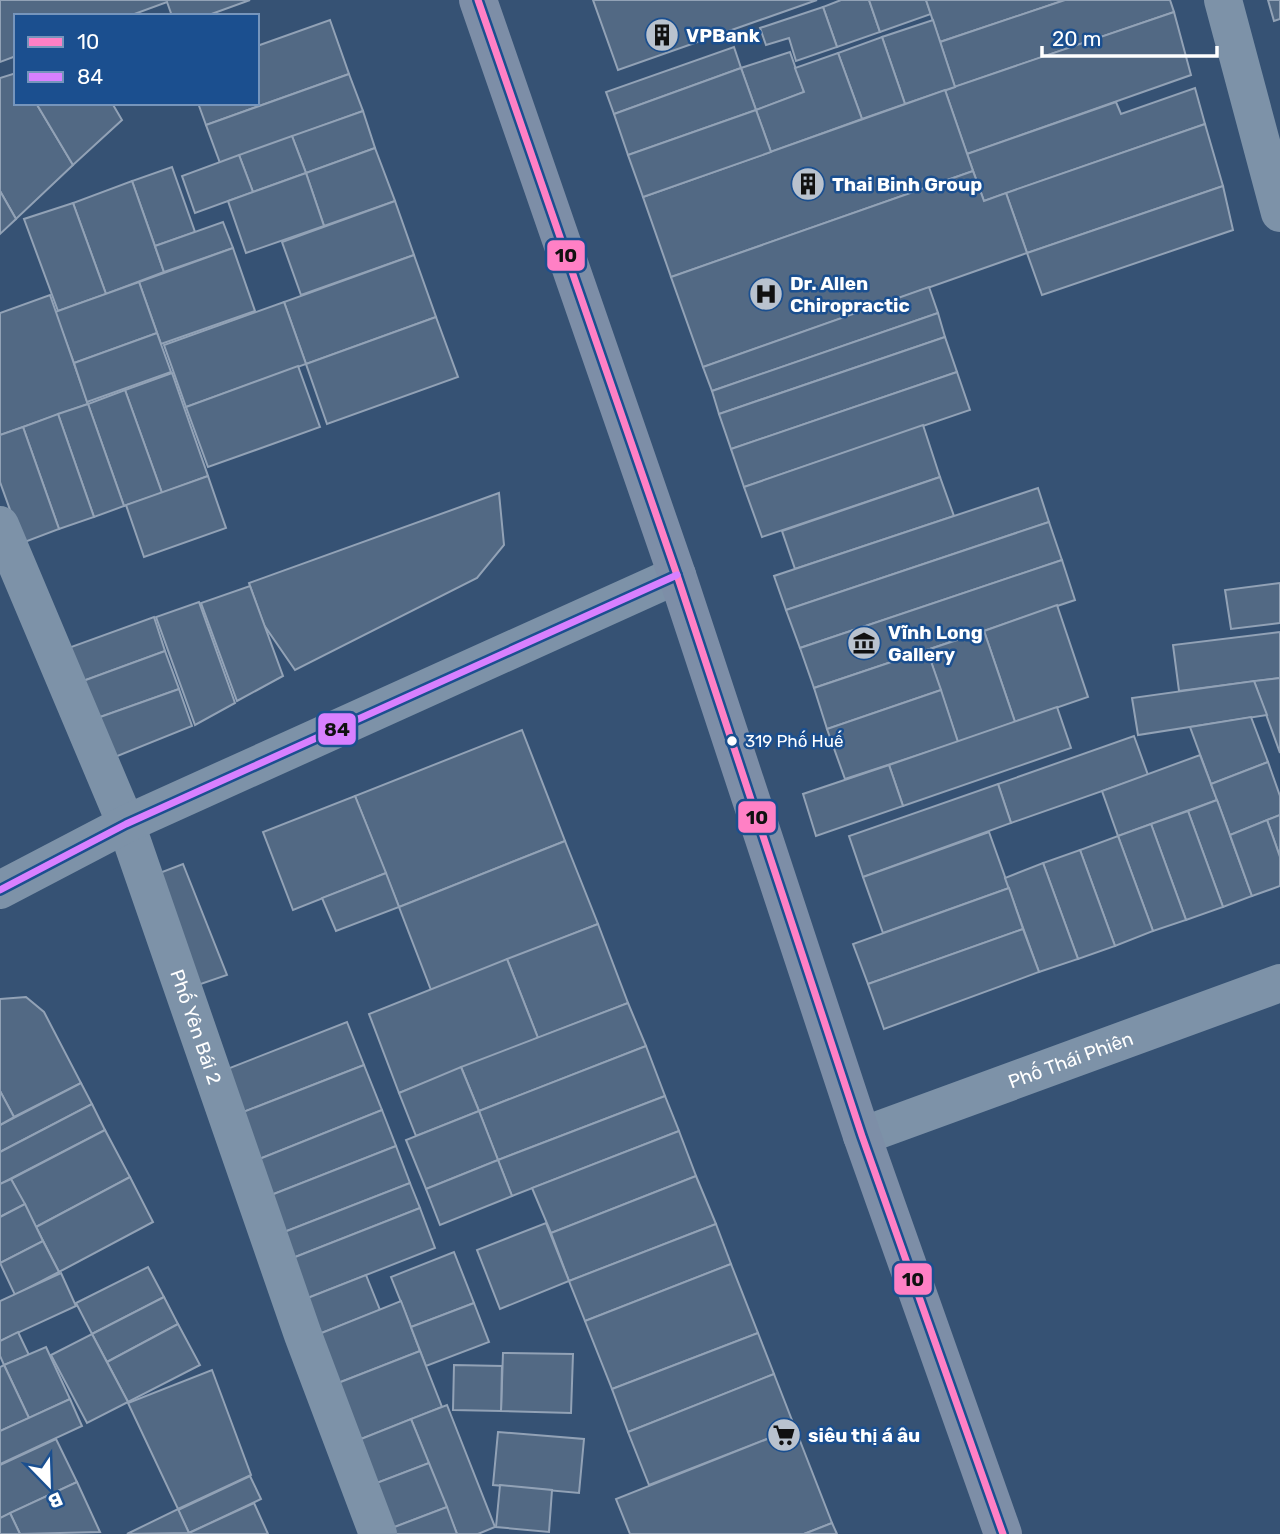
<svg xmlns="http://www.w3.org/2000/svg" width="1280" height="1534" font-family="Rubik,sans-serif">
<style>
.building{fill:#526984;stroke:#92a2b6;stroke-width:2}
.lines{fill:none;stroke-linecap:round;stroke-linejoin:round}
.minor{stroke:#7d92a8;stroke-width:38}
.major{stroke:#7d8ea7;stroke-width:38}
.bus-1-casing{stroke:#1b4f8f;stroke-width:12}
.bus-2-casing{stroke:#1b4f8f;stroke-width:12}
.bus-1{stroke:#ff80c5;stroke-width:7}
.bus-2{stroke:#d880ff;stroke-width:7}
.bus-dot{fill:#fff;stroke:#1b4f8f;stroke-width:2.5}
.labels{text-anchor:middle;dominant-baseline:central;stroke-width:5;stroke-linejoin:round;paint-order:stroke}
.bus-label{font-size:17px;fill:#fff;stroke:#1b4f8f;text-anchor:start}
.poi-label{font-size:19px;font-weight:bold;fill:#fff;stroke:#1b4f8f;text-anchor:start}
.street-label{font-size:19px;fill:#fff;stroke:#1b4f8f}
.line-badge{stroke:#1b4f8f;stroke-width:2.5}
.pale-badge-label{font-size:19px;text-anchor:middle;font-weight:bold;fill:#111}
</style>
<rect width="100%" height="100%" fill="#365274"/>
<g class="building">
<path d="M0,0H250L206,16H172L167,2L129,16H16V56L0,62Z"/>
<path d="M593,0H817L618,70Z"/>
<path d="M841,0H869L880,32L837,47L823,7Z"/>
<path d="M869,0H926L931,14L880,32Z"/>
<path d="M926,0H1065L940,42Z"/>
<path d="M1065,0H1170L1174,12L955,87L940,42Z"/>
<path d="M1268,0H1280V19L1274,21Z"/>
<path d="M823,7L837,47L796,61L789,38L766,45L760,28Z"/>
<path d="M1174,12L1191,75L967,154L945,90Z"/>
<path d="M330,20L349,74L206,125L198,103H257V46Z"/>
<path d="M933,20L955,87L905,104L882,37Z"/>
<path d="M882,37L905,104L862,119L838,53Z"/>
<path d="M734,47L741,68L614,114L606,92Z"/>
<path d="M790,52L804,92L756,110L741,68Z"/>
<path d="M838,53L862,119L771,152L756,110L804,92L795,68Z"/>
<path d="M741,68L756,110L628,155L614,114Z"/>
<path d="M16,73V103H36L73,165L16,219L0,191V78Z"/>
<path d="M349,74L363,111L220,163L206,125Z"/>
<path d="M1195,88L1205,124L984,201L967,154L1116,102L1121,114Z"/>
<path d="M945,90L973,171L671,277L643,197Z"/>
<path d="M36,103H112L122,120L73,165Z"/>
<path d="M756,110L771,152L643,197L628,155Z"/>
<path d="M363,111L375,148L306,173L292,136Z"/>
<path d="M1205,124L1223,186L1027,253L1006,193Z"/>
<path d="M292,136L306,173L253,192L239,155Z"/>
<path d="M375,148L395,201L324,226L306,173Z"/>
<path d="M239,155L253,192L195,213L182,176Z"/>
<path d="M172,167L195,232L155,246L132,181Z"/>
<path d="M973,171L984,201L1006,193L1027,253L703,367L671,277Z"/>
<path d="M306,173L324,226L246,253L228,201Z"/>
<path d="M132,181L164,272L106,294L73,203Z"/>
<path d="M1223,186L1233,230L1042,295L1027,253Z"/>
<path d="M0,191L16,219L0,234Z"/>
<path d="M395,201L414,255L301,295L282,242Z"/>
<path d="M73,203L106,294L58,311L24,219Z"/>
<path d="M223,222L233,248L164,272L155,246Z"/>
<path d="M233,248L255,311L161,344L139,282Z"/>
<path d="M414,255L436,317L306,364L284,302Z"/>
<path d="M139,282L157,333L74,363L55,312Z"/>
<path d="M929,287L938,313L712,391L703,367Z"/>
<path d="M50,295L88,404L0,435V313Z"/>
<path d="M284,302L306,364L186,407L164,345Z"/>
<path d="M938,313L945,337L719,414L712,391Z"/>
<path d="M436,317L458,377L327,424L306,364Z"/>
<path d="M157,333L171,372L87,402L74,363Z"/>
<path d="M945,337L957,372L731,449L719,414Z"/>
<path d="M298,366L320,427L208,467L186,407Z"/>
<path d="M957,372L970,410L744,487L731,449Z"/>
<path d="M172,373L208,476L162,493L125,390Z"/>
<path d="M125,390L162,493L124,506L88,404Z"/>
<path d="M88,404L124,506L94,517L58,414Z"/>
<path d="M58,414L94,517L59,529L23,427Z"/>
<path d="M923,425L940,477L762,537L744,487Z"/>
<path d="M23,427L59,529L22,543L0,482V435Z"/>
<path d="M208,476L226,528L144,557L126,505Z"/>
<path d="M940,477L954,516L795,569L782,531Z"/>
<path d="M1038,488L1049,522L786,610L774,576Z"/>
<path d="M499,493L504,545L477,578L295,670L264,625L249,583Z"/>
<path d="M1049,522L1062,560L800,648L786,610Z"/>
<path d="M1062,560L1075,600L814,688L800,648Z"/>
<path d="M1280,583V623L1231,629L1225,590Z"/>
<path d="M250,586L283,676L237,701L201,603Z"/>
<path d="M199,602L235,703L195,725L156,617Z"/>
<path d="M1057,605L1088,697L1015,722L984,631Z"/>
<path d="M154,617L165,651L72,685L60,651Z"/>
<path d="M984,631L1015,722L958,742L927,650Z"/>
<path d="M1280,632V678L1179,691L1173,645Z"/>
<path d="M927,650L941,690L827,729L814,688Z"/>
<path d="M165,651L179,689L86,722L72,685Z"/>
<path d="M1280,678V753L1254,681Z"/>
<path d="M1254,681L1267,715L1138,735L1132,698Z"/>
<path d="M179,689L192,726L100,763L86,722Z"/>
<path d="M941,690L958,742L845,779L827,729Z"/>
<path d="M1057,707L1071,748L903,806L889,765Z"/>
<path d="M1251,717L1268,762L1211,784L1190,727Z"/>
<path d="M522,730L565,841L399,907L355,796Z"/>
<path d="M1134,736L1148,775L1011,823L998,784Z"/>
<path d="M1200,755L1217,800L1118,836L1102,791Z"/>
<path d="M1268,762L1280,796V815L1230,835L1211,784Z"/>
<path d="M889,765L903,806L816,836L803,794Z"/>
<path d="M998,784L1011,823L863,877L849,836Z"/>
<path d="M355,796L386,873L293,910L263,832Z"/>
<path d="M1217,800L1252,896L1223,907L1188,811Z"/>
<path d="M1188,811L1223,907L1186,920L1151,824Z"/>
<path d="M1280,815V857L1267,820Z"/>
<path d="M1267,820L1280,857V886L1252,896L1230,835Z"/>
<path d="M1151,824L1186,920L1153,931L1118,836Z"/>
<path d="M989,832L1009,888L883,933L863,877Z"/>
<path d="M1118,836L1153,931L1115,946L1080,850Z"/>
<path d="M565,841L598,924L431,990L399,907Z"/>
<path d="M1080,850L1115,946L1078,959L1043,863Z"/>
<path d="M1043,863L1078,959L1039,972L1005,878Z"/>
<path d="M183,864L227,975L192,987L149,877Z"/>
<path d="M386,873L399,907L336,931L322,898Z"/>
<path d="M1009,888L1023,929L868,984L853,944Z"/>
<path d="M598,924L628,1003L538,1038L507,959Z"/>
<path d="M1023,929L1039,972L884,1029L868,984Z"/>
<path d="M507,959L538,1038L399,1093L369,1014Z"/>
<path d="M26,997L44,1012L81,1083L14,1117L0,1091V999Z"/>
<path d="M628,1003L646,1046L479,1111L461,1067Z"/>
<path d="M347,1022L364,1065L233,1116L217,1073Z"/>
<path d="M646,1046L665,1096L498,1160L479,1111Z"/>
<path d="M364,1065L382,1110L252,1162L233,1116Z"/>
<path d="M461,1067L479,1111L416,1136L399,1093Z"/>
<path d="M81,1083L92,1104L0,1152V1125Z"/>
<path d="M0,1091L14,1117L0,1125Z"/>
<path d="M665,1096L679,1131L512,1196L498,1160Z"/>
<path d="M92,1104L105,1130L0,1184V1152Z"/>
<path d="M382,1110L396,1146L266,1197L252,1162Z"/>
<path d="M479,1111L498,1160L426,1189L406,1140Z"/>
<path d="M105,1130L130,1177L36,1227L11,1179Z"/>
<path d="M679,1131L696,1176L551,1233L532,1188Z"/>
<path d="M396,1146L410,1183L279,1234L266,1197Z"/>
<path d="M498,1160L512,1196L440,1225L426,1189Z"/>
<path d="M696,1176L716,1224L569,1281L551,1233Z"/>
<path d="M130,1177L153,1222L59,1272L36,1227Z"/>
<path d="M11,1179L25,1204L0,1217V1184Z"/>
<path d="M410,1183L420,1208L290,1259L279,1234Z"/>
<path d="M25,1204L43,1241L0,1263V1217Z"/>
<path d="M420,1208L435,1248L305,1299L290,1259Z"/>
<path d="M546,1223L569,1281L500,1309L477,1250Z"/>
<path d="M716,1224L731,1264L585,1321L569,1281Z"/>
<path d="M43,1241L59,1272L15,1295L0,1263Z"/>
<path d="M454,1252L474,1303L411,1327L391,1277Z"/>
<path d="M731,1264L758,1333L612,1389L585,1321Z"/>
<path d="M148,1267L164,1297L92,1334L76,1303Z"/>
<path d="M61,1273L76,1306L0,1341V1301Z"/>
<path d="M366,1275L380,1310L319,1334L305,1299Z"/>
<path d="M164,1297L178,1324L107,1362L92,1334Z"/>
<path d="M401,1301L420,1351L338,1383L319,1334Z"/>
<path d="M474,1303L489,1342L426,1366L411,1327Z"/>
<path d="M178,1324L200,1365L128,1402L107,1362Z"/>
<path d="M18,1332L29,1355L4,1365L0,1356V1341Z"/>
<path d="M758,1333L774,1374L628,1432L612,1389Z"/>
<path d="M92,1334L128,1402L87,1423L51,1355Z"/>
<path d="M46,1347L70,1399L29,1418L4,1365Z"/>
<path d="M420,1351L442,1407L361,1439L338,1383Z"/>
<path d="M503,1353L573,1354L571,1413L501,1411Z"/>
<path d="M4,1365L29,1418L0,1431V1367Z"/>
<path d="M454,1365L502,1366L501,1411L453,1410Z"/>
<path d="M212,1370L251,1475L178,1509L128,1403Z"/>
<path d="M774,1374L795,1428L649,1485L628,1432Z"/>
<path d="M70,1399L82,1426L0,1464V1431Z"/>
<path d="M447,1405L495,1527L478,1534H457L411,1419Z"/>
<path d="M411,1419L429,1463L377,1483L361,1439Z"/>
<path d="M795,1428L832,1523L804,1534H630L616,1499Z"/>
<path d="M498,1432L584,1439L579,1493L493,1485Z"/>
<path d="M56,1439L77,1482L0,1518V1465Z"/>
<path d="M429,1463L447,1507L384,1531L366,1487Z"/>
<path d="M250,1476L261,1499L189,1533L178,1510Z"/>
<path d="M77,1482L100,1532L20,1534L10,1513Z"/>
<path d="M500,1485L552,1490L549,1532L496,1527Z"/>
<path d="M254,1503L268,1534H187L189,1533Z"/>
<path d="M447,1507L457,1534H385L384,1531Z"/>
<path d="M178,1509L189,1533L127,1534Z"/>
<path d="M10,1513L20,1534H0V1518Z"/>
<path d="M832,1523L837,1534H804Z"/>
</g>
<g class="lines">
<g class="minor">
<path d="M1223,0L1280,213"/>
<path id="s1" d="M0,525L126,824L303,1335L378,1534"/>
<path d="M0,890L126,824L677,575"/>
<path id="s2" d="M862,1136L1280,983"/>
</g>
<path class="major" d="M478,0L677,575L862,1136L1003,1534"/>
<g class="bus-1-casing">
<path id="bus-1" d="M478,0L677,575L862,1136L1003,1534"/>
</g>
<g class="bus-2-casing">
<path id="bus-2" d="M0,890L126,824L677,575"/>
</g>
<use href="#bus-1" class="bus-1"/>
<use href="#bus-2" class="bus-2"/>
</g>
<defs>
<g id="building-disc" transform="scale(1.75)"><circle r="9.5" fill="#b9c2ce" stroke="#1b4f8f"/><path d="M-4-6H4V6H1V3H-1V6H-4ZM-2.5-4.3h1.7v1.8h-1.7ZM.8-4.3h1.7v1.8H.8ZM-2.5-1h1.7V.8h-1.7ZM.8-1h1.7V.8H.8Z" fill="#111"/></g>
<g id="hospital-disc" transform="scale(1.75)"><circle r="9.5" fill="#b9c2ce" stroke="#1b4f8f"/><path d="M-5-5h3v3.5h4V-5h3V5h-3V1.5h-4V5h-3Z" fill="#111"/></g>
<g id="museum-disc" transform="scale(1.75)"><circle r="9.5" fill="#b9c2ce" stroke="#1b4f8f"/><path d="M0-6L6-3V-2H-6V-3ZM-5-1h2V3h-2ZM-1-1h2V3h-2ZM3-1h2V3H3ZM-6 4H6V6H-6Z" fill="#111"/></g>
<g id="supermarket-disc" transform="scale(1.75)"><circle r="9.5" fill="#b9c2ce" stroke="#1b4f8f"/><path d="M-6-5.5h2.5l.6 2H6L4.5 2H-2.5L-4.4-4H-6ZM-1.5 3.2a1.3 1.3 0 1 0 .1 0ZM3 3.2a1.3 1.3 0 1 0 .1 0Z" fill="#111"/></g>
</defs>
<g fill-rule="evenodd">
<use href="#building-disc" x="662" y="35"/>
<use href="#building-disc" x="808" y="184"/>
<use href="#hospital-disc" x="766" y="294"/>
<use href="#museum-disc" x="864" y="643"/>
<use href="#supermarket-disc" x="784" y="1435"/>
</g>
<circle class="bus-dot" cx="732" cy="741" r="6"/>
<g class="labels">
<g class="bus-label">
<text x="745" y="741">319 Phố Huế</text>
</g>
<g class="poi-label">
<text x="686" y="35">VPBank</text>
<text x="832" y="184">Thai Binh Group</text>
<text x="790" y="283">Dr. Allen<tspan x="790" dy="22">Chiropractic</tspan></text>
<text x="888" y="632">Vĩnh Long<tspan x="888" dy="22">Gallery</tspan></text>
<text x="808" y="1435">siêu thị á âu</text>
</g>
<g class="street-label">
<text stroke="none"><textPath href="#s1" startOffset="539">Phố Yên Bái 2</textPath></text>
<text stroke="none"><textPath href="#s2" startOffset="222">Phố Thái Phiên</textPath></text>
</g>
</g>
<g class="line-badge">
<rect x="546" y="239" width="40" height="33" rx="7" fill="#ff80c5"/>
<rect x="317" y="712" width="40" height="34" rx="7" fill="#d880ff"/>
<rect x="737" y="800" width="40" height="34" rx="7" fill="#ff80c5"/>
<rect x="893" y="1262" width="40" height="34" rx="7" fill="#ff80c5"/>
</g>
<g class="pale-badge-label">
<text x="566" y="262">10</text>
<text x="337" y="736">84</text>
<text x="757" y="824">10</text>
<text x="913" y="1286">10</text>
</g>
<rect x="14" y="14" width="245" height="91" fill="#1b4f8f" stroke="#7695bc" stroke-width="2"/>
<rect x="28" y="37" width="35" height="10" fill="#ff80c5" stroke="#7695bc" stroke-width="2"/>
<text x="77" y="49" font-size="21" fill="#ffffff">10</text>
<rect x="28" y="72" width="35" height="10" fill="#d880ff" stroke="#7695bc" stroke-width="2"/>
<text x="77" y="84" font-size="21" fill="#ffffff">84</text>
<g transform="translate(49 1485) rotate(157)" stroke="#1b4f8f" stroke-width="5" paint-order="stroke">
<path d="M0-5L12 26L0 18L-12 26Z" fill="#ffffff"/>
<text y="-10" font-size="19" font-weight="bold" text-anchor="middle" fill="#ffffff">B</text>
</g>
<path d="M1042 46v10h175v-10" fill="none" stroke="#ffffff" stroke-width="3.5"/>
<text x="1052" y="46" font-size="21" fill="#ffffff" stroke="#1b4f8f" stroke-width="5" paint-order="stroke">20 m</text>
</svg>
